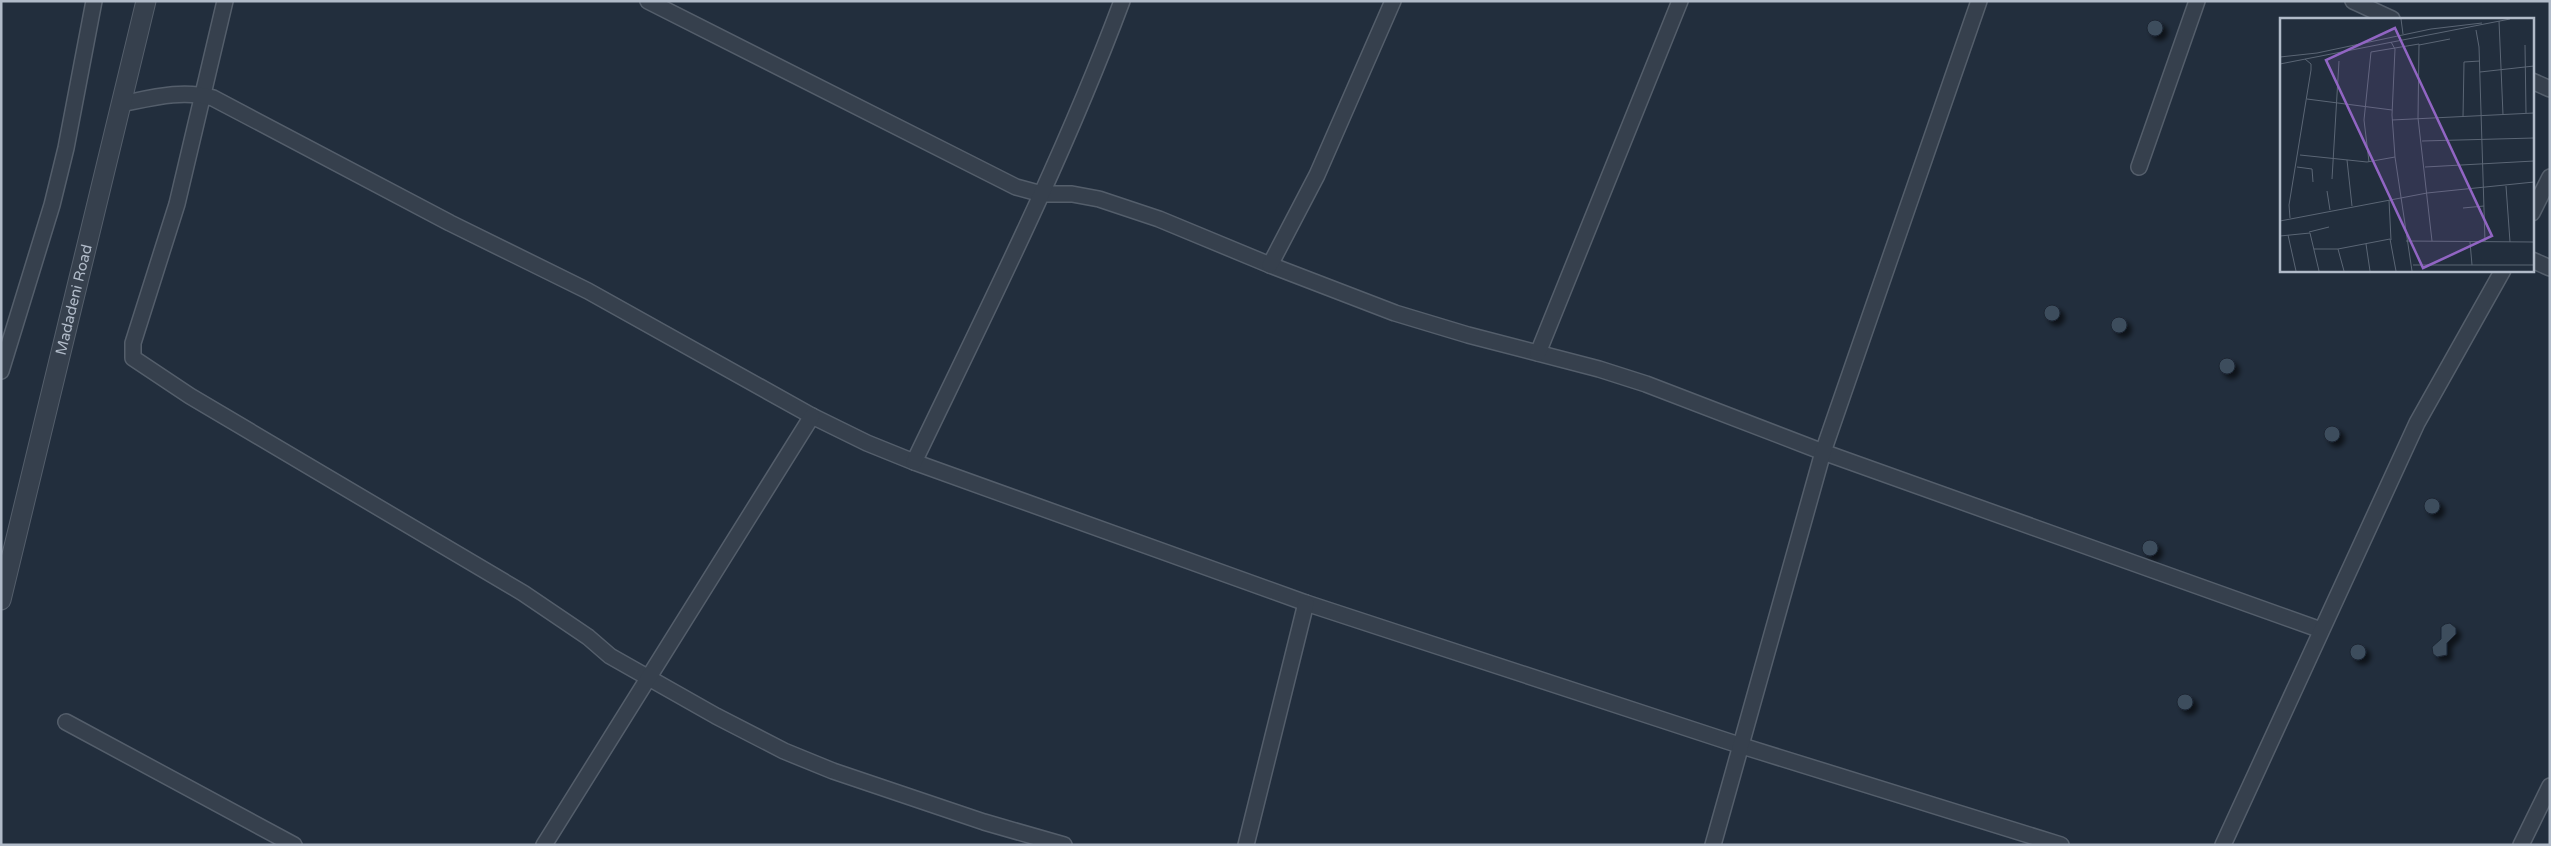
<svg xmlns="http://www.w3.org/2000/svg" width="2551" height="846" font-family="'Varela Round',sans-serif">
<style>
.building{fill:#3d4d5d;stroke:#1d2734;filter:url(#shadow)}
.lines{fill:none;stroke-linecap:round;stroke-linejoin:round}
.minor-casing{stroke:#545e6b;stroke-width:18}
.tertiary-casing{stroke:#545e6b;stroke-width:21}
.minor{stroke:#36404d;stroke-width:15}
.tertiary{stroke:#36404d;stroke-width:19}
.labels{text-anchor:middle;dominant-baseline:central;stroke-width:5;stroke-linejoin:round;paint-order:stroke}
.street-label{font-size:15px;fill:#b1bbc9;stroke:#1b2532}
.inset-road{fill:none;stroke:#5b6675;stroke-width:1}
.view{fill:#9165c3;fill-opacity:0.15;stroke:#9165c3;stroke-width:2.5}
.inset-edge{fill:none;stroke:#b1bbc9;stroke-width:2.5}
</style>
<defs>
<filter id="shadow"><feDropShadow dx="4.5" dy="4.5" stdDeviation="2.5" flood-color="#0009"/></filter>
</defs>
<rect width="100%" height="100%" fill="#222e3d"/>
<g class="building">
<circle cx="2155" cy="28" r="8"/>
<circle cx="2052" cy="313" r="8"/>
<circle cx="2119" cy="325" r="8"/>
<circle cx="2227" cy="366" r="8"/>
<circle cx="2332" cy="434" r="8"/>
<circle cx="2432" cy="506" r="8"/>
<circle cx="2150" cy="548" r="8"/>
<path d="M2450,623L2456,628V634L2447,643V655L2437,657L2433,654L2432,647L2441,639V627L2445,624Z"/>
<circle cx="2358" cy="652" r="8"/>
<circle cx="2185" cy="702" r="8"/>
</g>
<g class="lines">
<g class="minor-casing">
<g id="minor">
<path d="M225,1L177,204L133,343V358L190,396L523,593L588,637L610,656L716,716L784,751L833,771L984,822L1064,845"/>
<path d="M648,1L1016,187L1042,194H1072L1099,199L1159,219L1270,265L1395,313L1468,335L1599,369L1646,384L1823,452L2321,630"/>
<path d="M2353,1L2392,19"/>
<path d="M2532,81L2550,89"/>
<path d="M121,104C151,98 182,89 213,98L450,223L588,291L812,416L867,443L914,462L1306,603L1739,745L2061,845"/>
<path d="M2139,167L2197,1"/>
<path d="M2532,213L2550,177"/>
<path d="M2532,260L2550,268"/>
<path d="M1270,265L1317,175L1393,1"/>
<path d="M1538,353L1680,1"/>
<path d="M1,371L52,205L66,148L94,1"/>
<path d="M914,462C987,310 1063,159 1122,1"/>
<path d="M66,722L294,845"/>
<path d="M544,845L812,416"/>
<path d="M1246,845L1306,603"/>
<path d="M1713,845L1823,452L1979,1"/>
<path d="M2223,845L2417,423L2503,270"/>
<path d="M2521,845L2550,786"/>
</g>
</g>
<g class="tertiary-casing">
<g id="tertiary">
<path id="s1" d="M1,600L146,1"/>
</g>
</g>
<use href="#minor" class="minor"/>
<use href="#tertiary" class="tertiary"/>
</g>
<g class="labels">
<g class="street-label">
<text stroke="none"><textPath href="#s1" startOffset="309">Madadeni Road</textPath></text>
</g>
</g>
<g transform="translate(2280 18)">
<rect width="254" height="254" fill="#222e3d"/>
<path class="inset-road" d="M121,1L123,16M219,3L223,97M196,12L199,29L205,224M111,24L115,31L112,97L115,139L132,253M139,27L170,21M245,27L246,95M0,39L37,35L151,11L202,5M0,46L230,1M200,54L254,48M27,81L112,92M183,99L184,44L200,43M112,102L254,95M142,123L254,120M20,137L87,144L115,139M67,142L72,188M89,144L84,102L91,34L139,26L138,100L152,223M17,149L32,151L33,164M145,149L254,143M52,161L59,43M226,168L230,224M47,173L50,192M109,182L111,222M183,190L204,188M10,200L9,187L31,52V46L25,41M0,203L147,175L254,164M29,214L49,209M8,217L16,253M0,218L30,215L39,253M126,223L254,224M190,224L192,247M86,226L90,253M34,231H58L110,221L116,253M58,231L64,253M133,247H254"/>
<path class="view" d="M115,10L212,218L143,250L46,42Z"/>
<rect width="254" height="254" class="inset-edge"/>
</g>
<rect width="2551" height="846" fill="none" stroke="#b1bbc9" stroke-width="5"/>
</svg>
